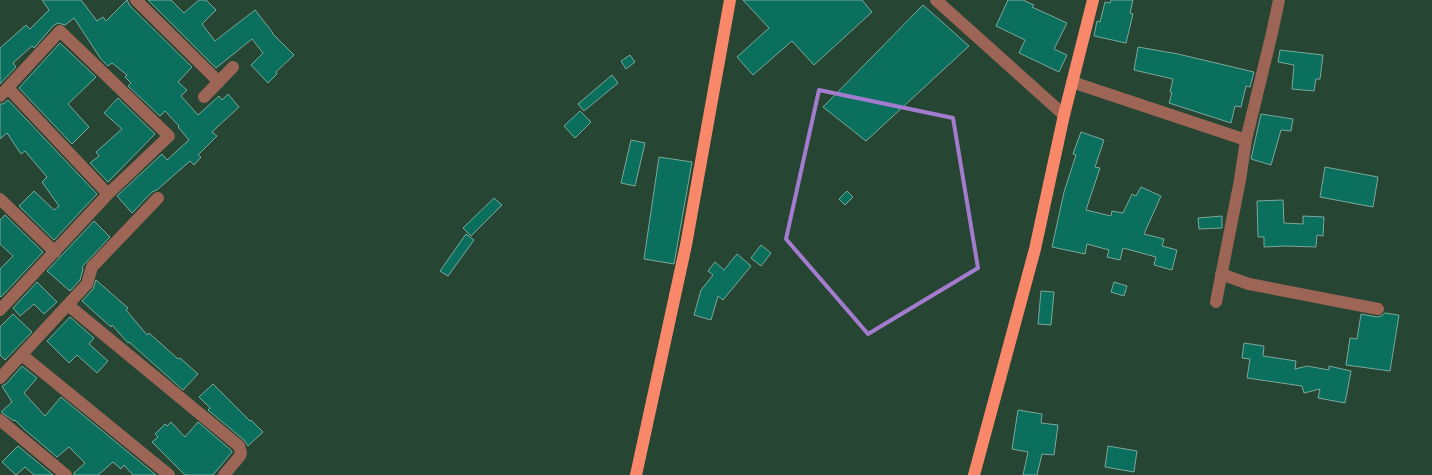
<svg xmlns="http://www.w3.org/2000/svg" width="1432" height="475" font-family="'Source Sans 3',sans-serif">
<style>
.building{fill:#0a6f5d;stroke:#7ca89c}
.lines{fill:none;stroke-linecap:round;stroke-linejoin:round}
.minor{stroke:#9d6556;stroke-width:12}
.major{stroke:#f9886a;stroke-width:12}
.marked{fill:none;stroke:#a47ccf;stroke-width:4;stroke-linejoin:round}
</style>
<rect width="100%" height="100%" fill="#264532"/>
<g class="building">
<path d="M42,0H81L97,21L103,17L106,21L127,0L130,6L192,67L178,82L187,90L181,96L198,115L219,96L222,100L228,94L239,107L212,132L217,136L198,155L201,157L194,165L190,161L157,190L152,192L132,213L117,196L162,154L167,160L189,140L178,127L179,126L165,111L160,116L128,86L131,83L125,77L127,75L112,63L108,66L101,59L74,18L65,25L58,23L54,25L34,48L32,46L13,63L16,67L0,84V48L26,25L30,29L49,10Z"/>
<path d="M148,0H171L184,13L199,0H206L216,10L202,24L215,41L255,10L273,33H272L294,55L276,72L277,74L268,83L251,65L263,53L252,39L216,68Z"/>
<path d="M743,0H862L872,12L814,65L792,41L753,75L737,57L769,28Z"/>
<path d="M1008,0H1023L1034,5L1032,7L1067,23L1054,49L1067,55L1059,72L1019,53L1025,40L996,26Z"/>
<path d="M1111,0H1133L1130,13L1133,14L1126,43L1094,36L1097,21L1100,22L1105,2L1110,3Z"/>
<path d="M923,5L969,46L866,141L823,107Z"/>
<path d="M60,43L96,77L68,104L89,127L72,144L19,88Z"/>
<path d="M1138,47L1178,54L1254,72L1250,87L1246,86L1241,107L1235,106L1231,123L1169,103L1172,93L1170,92L1173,79L1134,70Z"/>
<path d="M1280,50L1323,55L1320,79H1316L1314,91L1292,89L1294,65L1278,62Z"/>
<path d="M630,55L635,62L626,69L621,61Z"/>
<path d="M612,75L618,83L584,111L578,104Z"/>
<path d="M118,98L155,134L108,182L90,163L99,156L96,152L122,129L104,113Z"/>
<path d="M8,100L97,194L54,240L19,206L34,191L54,210L59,206L42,182L47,177L25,151L21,154L7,133L0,139V104H3Z"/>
<path d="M580,111L591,122L575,138L564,126Z"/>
<path d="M1261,114L1293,119L1291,131L1281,130L1271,165L1251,159Z"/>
<path d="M1081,132L1104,140L1095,167L1100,168L1086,210L1111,216L1112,211L1123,213L1132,194L1136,196L1141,187L1161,196L1144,234L1164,239L1162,246L1177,250L1172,270L1154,265L1156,257L1123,248L1120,260L1107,257L1109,250L1087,244L1085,254L1052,247L1064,192L1076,155L1073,154Z"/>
<path d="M631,140L645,143L635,186L621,183Z"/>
<path d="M659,157L692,162L674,264L644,259Z"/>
<path d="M1325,167L1378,177L1373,207L1320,197Z"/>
<path d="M847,191L853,197L845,205L839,199Z"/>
<path d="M494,198L502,205L471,236L463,228Z"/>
<path d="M1283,200L1284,223L1303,224V216L1324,217L1323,236L1317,235L1316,247L1285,246L1264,247V237H1258L1257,201Z"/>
<path d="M5,215L43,252L1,297L0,296V269L13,256L0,244V220Z"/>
<path d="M1222,216V228L1199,229L1198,218Z"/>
<path d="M94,221L110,237L82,267L83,269L80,280L70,291L47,271Z"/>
<path d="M466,234L474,240L448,276L440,271Z"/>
<path d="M761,245L771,253L761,266L751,258Z"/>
<path d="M737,254L751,266L723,300L718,296L711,320L694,315L701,290L713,275L708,271L715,262L724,270Z"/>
<path d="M96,280L128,308L126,310L147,335L149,333L178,359L180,358L198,374L183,390L129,342L128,343L112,325L111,327L82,301L93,289Z"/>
<path d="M37,282L57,302L44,314L34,304L20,316L13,308Z"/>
<path d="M1114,282L1127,286L1124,296L1111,292Z"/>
<path d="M1041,291L1054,292L1051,325L1038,324Z"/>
<path d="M1385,313L1399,315L1390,371L1346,365L1350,338L1357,339L1361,314L1377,317L1381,316Z"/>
<path d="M13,314L32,332L5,360L0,355V327Z"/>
<path d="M70,317L94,338L89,344L108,361L97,373L77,355L69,363L47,341Z"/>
<path d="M1244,343L1264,346L1263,356L1296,361L1295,369L1307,366L1329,370V366L1351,371L1345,403L1318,398L1320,389L1304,393L1302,386L1247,378L1250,359L1242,358Z"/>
<path d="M22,366L37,378L24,393L45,416L61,397L156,475H133L124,465L121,469L113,462L98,475H74V473L85,463L69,447L57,457L24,429L15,420L14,421L1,412L12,402L2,386L6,384Z"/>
<path d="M213,384L250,421L251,420L263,432L248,446L244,440L208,410L210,408L199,397Z"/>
<path d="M1018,410L1042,414L1041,423L1058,425L1054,455L1042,454L1037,475H1023L1028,452L1012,449Z"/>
<path d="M171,422L185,437L198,422L232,451V452L213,475H185L152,442L158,437L155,434L165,424L167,426Z"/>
<path d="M18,446L53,475H34L25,467L16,475L2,462Z"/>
<path d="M1108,446L1137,451L1134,472L1105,467Z"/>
</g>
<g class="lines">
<g class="minor">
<path d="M136,0L219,82"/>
<path d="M936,0L1064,115"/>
<path d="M1072,82L1246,140L1240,180L1216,302"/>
<path d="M8,88L108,194"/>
<path d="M0,96L60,31L169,136L108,194L0,310"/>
<path d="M204,97L233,67"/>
<path d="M1246,140L1272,33L1279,0"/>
<path d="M0,199L55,252"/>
<path d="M1221,274L1249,284L1378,309"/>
<path d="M68,305L239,446L241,453L240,456L224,475"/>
<path d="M22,355L169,475"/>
<path d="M0,378L87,284L92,267L158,198"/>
<path d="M0,420L66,475"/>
</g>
<g class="major">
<path d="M636,475L686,245L730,0"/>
<path d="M974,475L1035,249L1064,115L1093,0"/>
</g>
</g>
<path class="marked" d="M819,90L953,118L978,268L868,334L786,239Z"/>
</svg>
